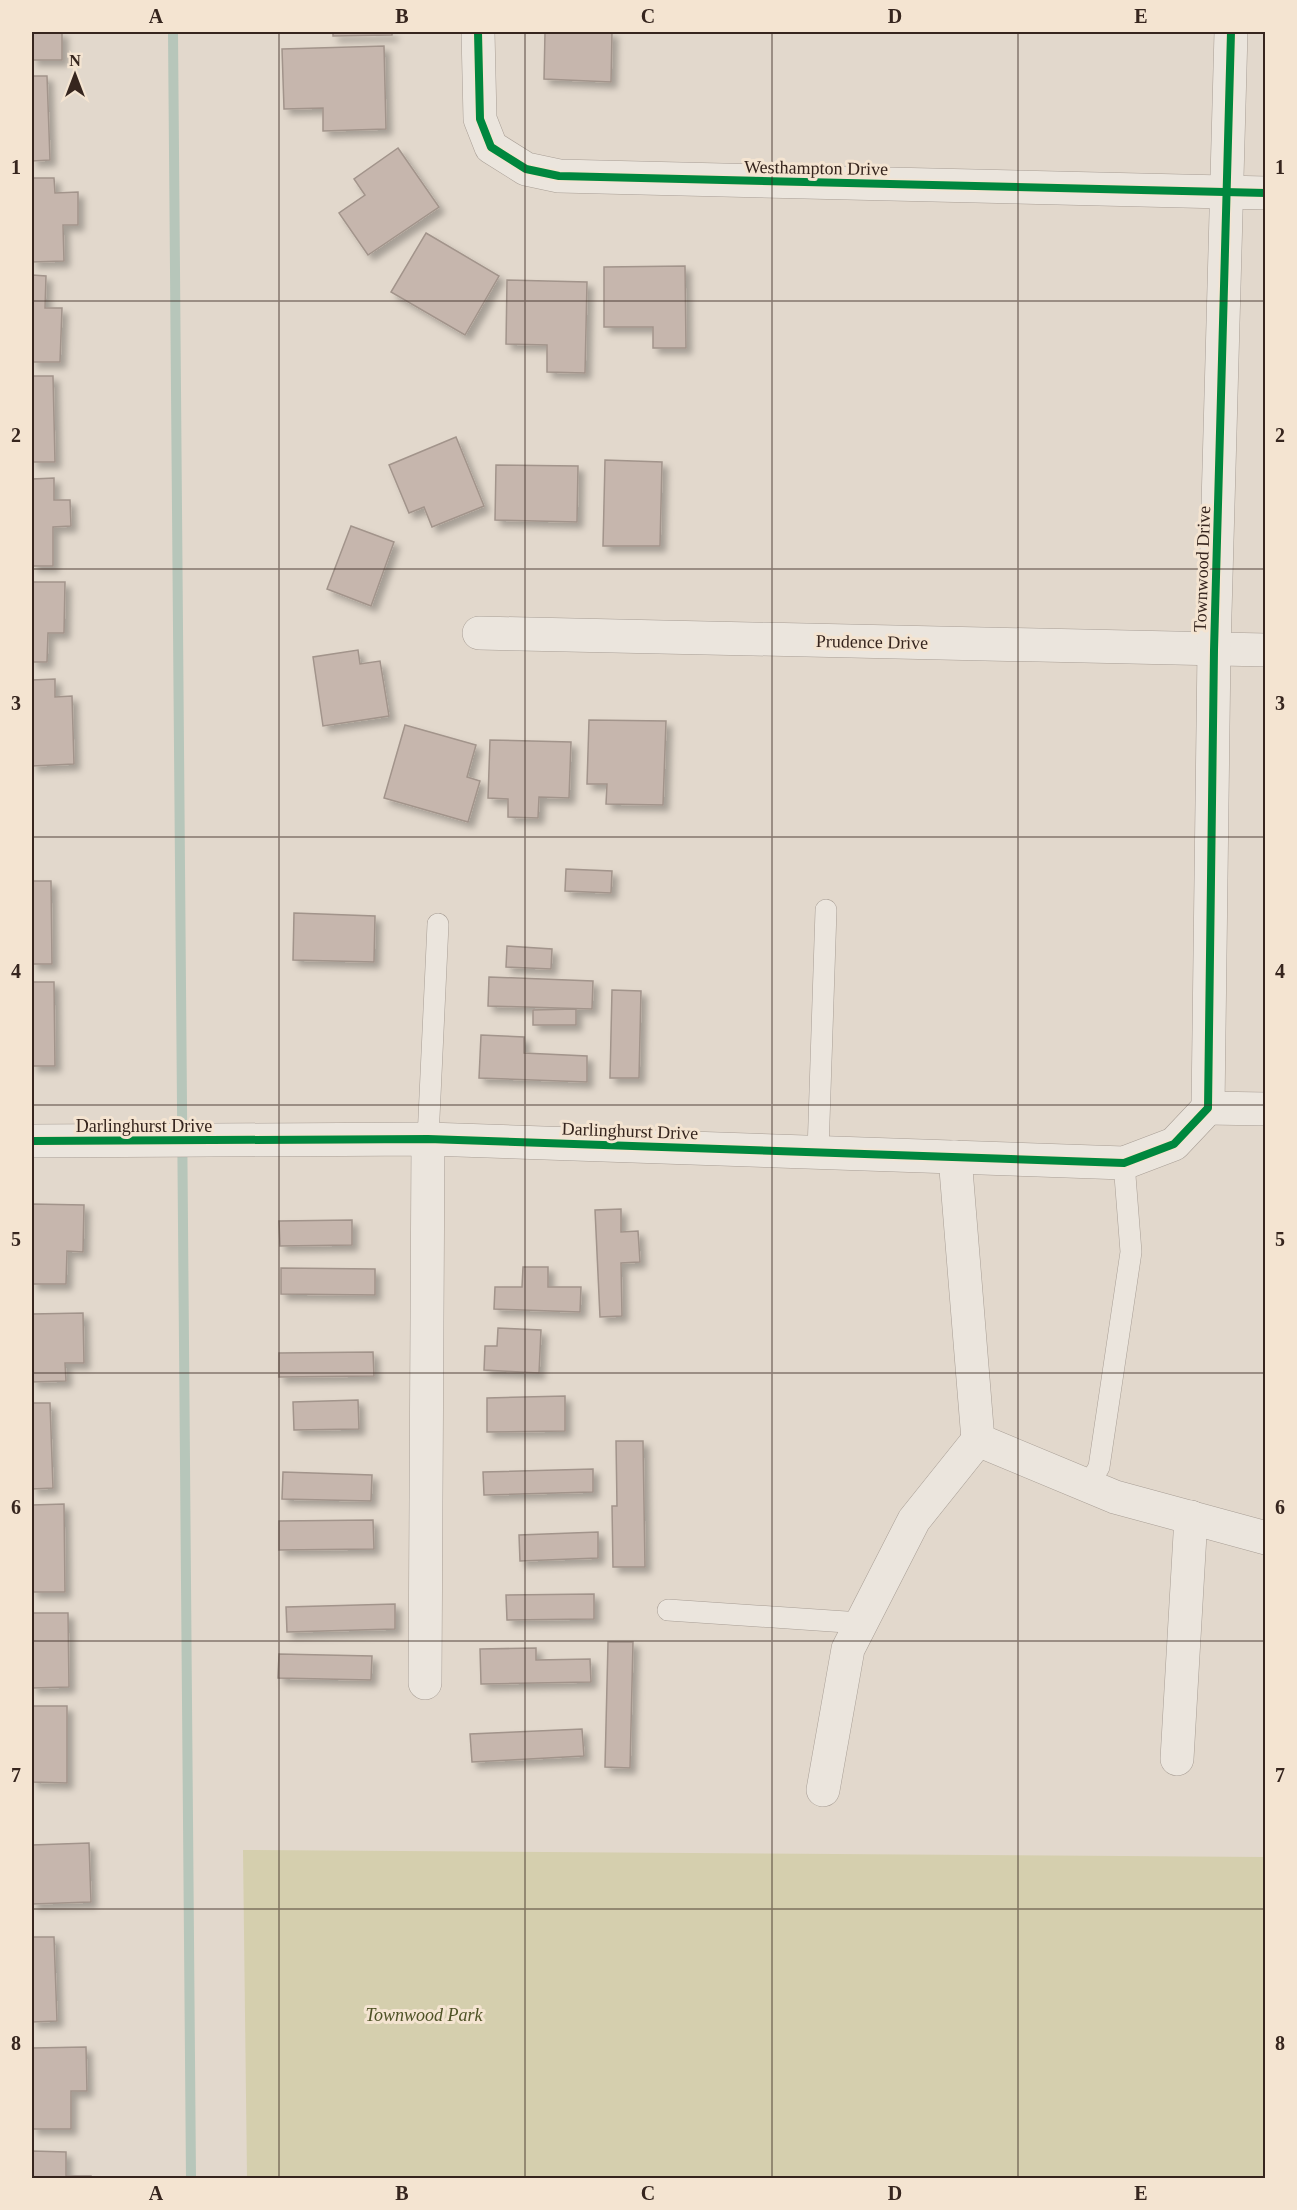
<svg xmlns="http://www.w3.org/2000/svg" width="1297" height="2210" font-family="'Times New Roman',serif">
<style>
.green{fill:#d5cfae}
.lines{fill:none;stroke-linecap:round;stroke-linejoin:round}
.stream{stroke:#b7c6ba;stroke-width:10}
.building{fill:#c6b6ad;stroke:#a2948b;stroke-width:1.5;filter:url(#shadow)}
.lane-casing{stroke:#a89e95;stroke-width:22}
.street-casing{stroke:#a89e95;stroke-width:34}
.lane{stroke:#ebe5dd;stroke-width:21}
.street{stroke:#ebe5dd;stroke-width:33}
.cycleway-casing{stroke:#f4e4d1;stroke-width:11}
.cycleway{stroke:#00873e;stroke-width:8}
.grid{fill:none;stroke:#36251e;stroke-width:1.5;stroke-opacity:0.55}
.labels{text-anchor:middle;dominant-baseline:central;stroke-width:6;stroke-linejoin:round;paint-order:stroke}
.street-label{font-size:18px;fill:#36251e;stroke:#f4e4d1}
.park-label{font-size:18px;font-style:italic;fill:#4e5225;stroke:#f4e4d1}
.neatline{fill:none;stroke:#36251e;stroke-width:2}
.grid-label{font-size:20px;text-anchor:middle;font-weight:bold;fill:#36251e}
</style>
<defs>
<filter id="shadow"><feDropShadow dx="5.5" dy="5.5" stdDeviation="3" flood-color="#0004"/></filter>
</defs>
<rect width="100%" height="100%" fill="#e2d8cc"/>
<path class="green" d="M243,1850L1265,1857V2178H247Z"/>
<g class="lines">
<path class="stream" d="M173,32L191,2178"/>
</g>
<g class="building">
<rect x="32" y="32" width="30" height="28"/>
<path d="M333,32H392V35L333,36Z"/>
<path d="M545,32H612L611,82L544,79Z"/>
<path d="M384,46L386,129L323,131V108L284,109L282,49Z"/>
<path d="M32,76H47L50,160L32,161Z"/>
<path d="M398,148L439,207L368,255L339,213L365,195L354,179Z"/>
<path d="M32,178H54L55,193L78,192V225H63L64,261L32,262Z"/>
<path d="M426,233L499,276L465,335L391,292Z"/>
<path d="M685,266L686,348H653V327H604V267Z"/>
<path d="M32,275L46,276L45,308H62L60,362H32Z"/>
<path d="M507,280L587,282L585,373L547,372V345L506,344Z"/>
<path d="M32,376H53L55,462H32Z"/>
<path d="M456,437L484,506L432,527L424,507L409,513L389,465Z"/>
<path d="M605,460L662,462L660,546H603Z"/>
<path d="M496,465L578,466L577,522L495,520Z"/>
<path d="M54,478V500H70L71,526L53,527V566H32V479Z"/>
<path d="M351,526L394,542L371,606L327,589Z"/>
<path d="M32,582H65L64,633H48L47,662H32Z"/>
<path d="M358,650L360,664L380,661L389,716L323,726L313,657Z"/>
<path d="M55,679V697L72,696L74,764L32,766V680Z"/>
<path d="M589,720L666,721L663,805L606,804L607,784H587Z"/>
<path d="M405,725L476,745L467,777L480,781L468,822L384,798Z"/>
<path d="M490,740L571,742L569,798L539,797L538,818L508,817V799L488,798Z"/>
<path d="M566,869L612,871L611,893L565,891Z"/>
<path d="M32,881H51L52,964H32Z"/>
<path d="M294,913L375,916L374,962L293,960Z"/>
<path d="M507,946L552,949L551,969L506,967Z"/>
<path d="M489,977L593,981L592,1009L488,1006Z"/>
<path d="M32,982H54L55,1066H32Z"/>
<path d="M612,990L641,991L639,1078H610Z"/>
<path d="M576,1009V1025H533V1010Z"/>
<path d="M481,1035L524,1037V1053L587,1056V1082L479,1078Z"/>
<path d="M32,1204L84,1205L83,1252L67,1251L66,1284H32Z"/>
<path d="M621,1209V1232L638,1231L640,1262L621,1263L622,1316L600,1317L595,1210Z"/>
<path d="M352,1220V1245L280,1246L279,1221Z"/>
<path d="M523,1267H548V1287H581L580,1312L494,1309L495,1287H522Z"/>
<path d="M281,1268L375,1269V1295L281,1294Z"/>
<path d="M83,1313L84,1363H65L66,1381L32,1382V1314Z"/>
<path d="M498,1328L541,1330L539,1373L484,1370L485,1346H497Z"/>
<path d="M373,1352L374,1376L279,1377V1353Z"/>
<path d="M565,1396V1431L487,1432V1398Z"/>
<path d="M358,1400L359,1429L294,1430L293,1402Z"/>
<path d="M32,1403H50L53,1488L32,1489Z"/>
<path d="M616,1441H643L645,1567H613L612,1506H617Z"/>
<path d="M593,1469V1492L484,1495L483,1472Z"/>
<path d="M283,1472L372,1475L371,1501L282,1499Z"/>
<path d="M64,1504L65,1592H32V1505Z"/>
<path d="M373,1520L374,1549L279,1550V1521Z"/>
<path d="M598,1532V1558L520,1561L519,1535Z"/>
<path d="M594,1594V1619L507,1620L506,1595Z"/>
<path d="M395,1604V1629L287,1632L286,1607Z"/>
<path d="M32,1613H68L69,1687L32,1688Z"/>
<path d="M608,1642H633L630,1768L605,1767Z"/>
<path d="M536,1648V1660L590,1659L591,1682L481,1684L480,1649Z"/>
<path d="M279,1654L372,1656L371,1680L278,1678Z"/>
<path d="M32,1706H67V1783L32,1782Z"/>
<path d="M582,1729L584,1756L472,1762L470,1734Z"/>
<path d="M89,1843L91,1902L32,1904V1845Z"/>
<path d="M32,1937H54L57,2021L32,2022Z"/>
<path d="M86,2047L87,2091H71V2129H32V2048Z"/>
<path d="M32,2151L66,2152V2176H91V2178H32Z"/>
</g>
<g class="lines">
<g class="lane-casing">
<g id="lane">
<path d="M428,1139L438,924"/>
<path d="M818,1152L826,910"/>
<path d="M1088,1486L1099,1467L1131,1252L1124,1163"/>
<path d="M668,1610L861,1623"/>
</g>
</g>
<g class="street-casing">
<g id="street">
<path d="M478,32L480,119L491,147L526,169L559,176L1266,193"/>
<path d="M479,633L1266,650"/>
<path d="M1208,1108L1214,650L1231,32"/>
<path d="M1208,1108L1266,1109"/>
<path d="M32,1141L428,1139L1124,1163L1174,1144L1208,1108"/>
<path d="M955,1157L978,1440L1115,1497L1266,1538"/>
<path d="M425,1683L428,1139"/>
<path d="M1177,1759L1191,1517"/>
<path d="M823,1790L848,1649L914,1520L978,1440"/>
</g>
</g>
<use href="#lane" class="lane"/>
<use href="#street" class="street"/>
<g class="cycleway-casing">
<g id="cycleway">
<path d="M478,32L480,119L491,147L526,169L559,176L1266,193"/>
<path d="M32,1141L428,1139L1124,1163L1174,1144L1208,1108L1214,650L1231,32"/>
</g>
</g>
<use href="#cycleway" class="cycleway"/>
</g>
<path class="grid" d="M279,32V2178M525,32V2178M772,32V2178M1018,32V2178M32,301H1266M32,569H1266M32,837H1266M32,1105H1266M32,1373H1266M32,1641H1266M32,1909H1266"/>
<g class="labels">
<g class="street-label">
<text transform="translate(816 168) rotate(1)">Westhampton Drive</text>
<text transform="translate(1202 569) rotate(-88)">Townwood Drive</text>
<text transform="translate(872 642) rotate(1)">Prudence Drive</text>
<text x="144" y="1126">Darlinghurst Drive</text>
<text transform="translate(630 1131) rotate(2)">Darlinghurst Drive</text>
</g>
<g class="park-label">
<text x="424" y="2015">Townwood Park</text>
</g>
</g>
<rect width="1297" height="2210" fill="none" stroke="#f4e4d1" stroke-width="66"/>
<g transform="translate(75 75)" stroke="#f4e4d1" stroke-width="4.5" paint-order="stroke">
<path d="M0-4.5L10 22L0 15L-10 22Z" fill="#36251e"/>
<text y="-9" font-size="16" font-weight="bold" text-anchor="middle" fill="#36251e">N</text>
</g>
<rect x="33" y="33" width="1231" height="2144" class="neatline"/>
<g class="grid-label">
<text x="156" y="23">A</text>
<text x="402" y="23">B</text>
<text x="648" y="23">C</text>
<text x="895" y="23">D</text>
<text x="1141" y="23">E</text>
<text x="16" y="174">1</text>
<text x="1280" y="174">1</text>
<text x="16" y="442">2</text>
<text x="1280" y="442">2</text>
<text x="16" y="710">3</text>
<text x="1280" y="710">3</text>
<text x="16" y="978">4</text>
<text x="1280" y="978">4</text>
<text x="16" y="1246">5</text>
<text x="1280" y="1246">5</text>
<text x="16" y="1514">6</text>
<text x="1280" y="1514">6</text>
<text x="16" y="1782">7</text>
<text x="1280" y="1782">7</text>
<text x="16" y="2050">8</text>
<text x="1280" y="2050">8</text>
<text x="156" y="2200">A</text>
<text x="402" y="2200">B</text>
<text x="648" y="2200">C</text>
<text x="895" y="2200">D</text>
<text x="1141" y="2200">E</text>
</g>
</svg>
